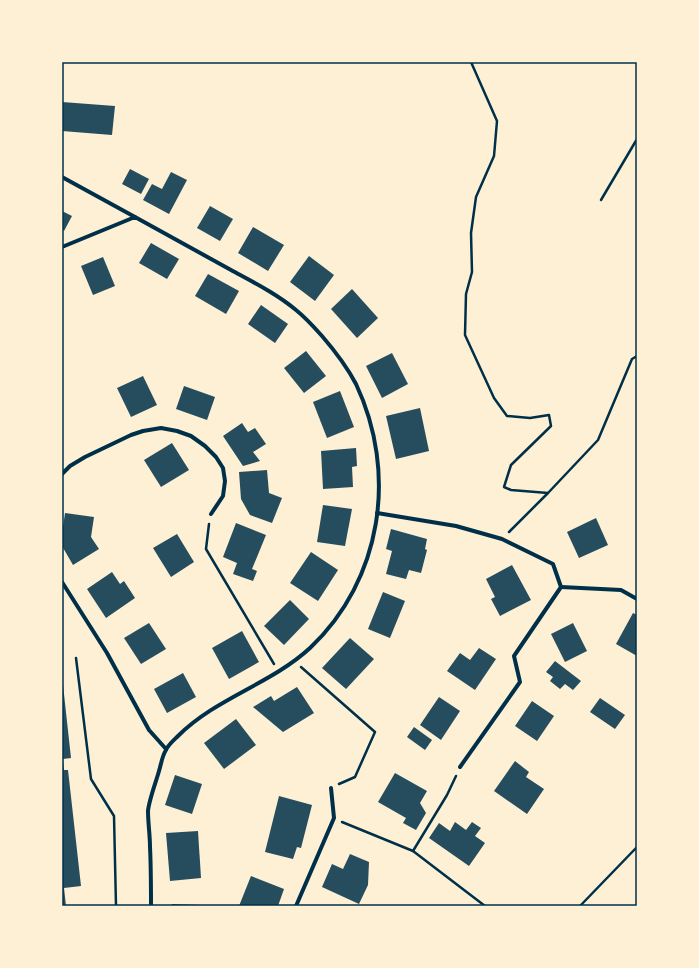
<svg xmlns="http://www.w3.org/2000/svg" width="699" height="968" font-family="Roboto,sans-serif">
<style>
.building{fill:#264d5e}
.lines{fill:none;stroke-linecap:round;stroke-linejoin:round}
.path{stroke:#003049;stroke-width:2.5}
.minor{stroke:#003049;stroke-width:4}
.neatline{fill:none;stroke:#003049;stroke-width:1.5}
</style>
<rect width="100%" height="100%" fill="#fdf0d5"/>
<g class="building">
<path d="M62,102L115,106L112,135L62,131Z"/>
<path d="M130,169L149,179L141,194L122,184Z"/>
<path d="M171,172L187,180L169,214L143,200L152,184L162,189Z"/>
<path d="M210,206L233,219L220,241L197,228Z"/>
<path d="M62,211L72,216L64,231L62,229Z"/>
<path d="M253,227L284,245L268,271L238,253Z"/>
<path d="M151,243L179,259L167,279L139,263Z"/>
<path d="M309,256L334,275L315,301L290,282Z"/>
<path d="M103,257L115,286L93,295L81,266Z"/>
<path d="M208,274L239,291L226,314L195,296Z"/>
<path d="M352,289L378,318L357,338L331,309Z"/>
<path d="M261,305L288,324L275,343L248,324Z"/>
<path d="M306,351L326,376L304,393L284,368Z"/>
<path d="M392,353L408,384L382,398L366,366Z"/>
<path d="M143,376L157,405L131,417L117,388Z"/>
<path d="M184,386L215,397L207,420L176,409Z"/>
<path d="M340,391L354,427L327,438L313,402Z"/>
<path d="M420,408L429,451L396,459L386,416Z"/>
<path d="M242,423L248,432L255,428L266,444L253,452L260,461L243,466L223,436Z"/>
<path d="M172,443L189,470L161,487L144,460Z"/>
<path d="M356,448L357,466L352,467L353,487L323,489L321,451Z"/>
<path d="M267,470L269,493L282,498L272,523L250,515L241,499L239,472Z"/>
<path d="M323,505L352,509L345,546L317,542Z"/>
<path d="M65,513L94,517L91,537L99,549L73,565L62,546V534Z"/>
<path d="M596,518L608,545L579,558L567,532Z"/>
<path d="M236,523L266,535L252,569L257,571L253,581L233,574L237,563L223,557Z"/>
<path d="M391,529L427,539L425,549L427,550L421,573L409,570L406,579L386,574L392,551L386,549Z"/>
<path d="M177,534L194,562L171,577L153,548Z"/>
<path d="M311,552L338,570L318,601L290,583Z"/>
<path d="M512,565L531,600L500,616L491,599L495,597L486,579Z"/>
<path d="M112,572L120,584L124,581L135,598L106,618L87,589Z"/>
<path d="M383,592L405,601L390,638L368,629Z"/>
<path d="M290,600L309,619L284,645L264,626Z"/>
<path d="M633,613L637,615V656L616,644Z"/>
<path d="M149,623L166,649L141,664L124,638Z"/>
<path d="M573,623L587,651L565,662L551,634Z"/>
<path d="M242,631L259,662L229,679L212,648Z"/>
<path d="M350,638L374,659L346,689L322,668Z"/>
<path d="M479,648L496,659L475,690L447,671L460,653L470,660Z"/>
<path d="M555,661L581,681L573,690L565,684L560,689L550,681L553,677L546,672Z"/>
<path d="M183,673L196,697L167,713L154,689Z"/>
<path d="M62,685H63L71,758L63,759L64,770H68L81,886L64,888L66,906H62Z"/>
<path d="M297,687L314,713L283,732L253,707L271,696L274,701Z"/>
<path d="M439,697L460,711L441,740L420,725Z"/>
<path d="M600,698L625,715L615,729L590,712Z"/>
<path d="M532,701L554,716L537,741L515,726Z"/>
<path d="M236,719L256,745L224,769L204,743Z"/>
<path d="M414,727L432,740L425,750L407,737Z"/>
<path d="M515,761L529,772L526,777L544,789L527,814L494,791Z"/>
<path d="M395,773L427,791L420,803L426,813L416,830L403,823L406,818L378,802Z"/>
<path d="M175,775L202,784L192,814L165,805Z"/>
<path d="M279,796L312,805L301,848L297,847L293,859L265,852Z"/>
<path d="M455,822L466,830L472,822L481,828L475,836L485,843L469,866L429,838L439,823L450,831Z"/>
<path d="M198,831L201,878L170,881L166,833Z"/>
<path d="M350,854L369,862L368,885L359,904L322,887L332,864L343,869Z"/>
<path d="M251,876L284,889L278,906H239Z"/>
<path d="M172,904L201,905V906H171Z"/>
</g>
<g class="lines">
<g class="path">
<path d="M471,62L497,121L494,156L476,197L471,233L472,272L466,294L465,335L494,398L507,416L530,418L549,415L551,426L511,465L504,487L511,490L548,493"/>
<path d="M601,200L637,139"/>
<path d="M209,524L206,549L274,664"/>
<path d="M509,532L548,493L598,440L632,359L637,356"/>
<path d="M76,658L91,779L114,816L116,906"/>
<path d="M301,667L375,732L355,777L339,784"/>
<path d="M342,822L413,851L485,906"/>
<path d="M413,851L447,795L456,776"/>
<path d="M580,906L637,847"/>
</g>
<g class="minor">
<path d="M62,177L135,217"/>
<path d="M62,247L135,217C167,235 199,252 231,270C253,282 277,294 296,310C306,318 314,327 322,336C335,351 347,367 356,384C398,473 382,580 310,648C271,684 216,698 178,736C174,740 168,745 166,750C162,756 161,765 159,771C156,782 149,800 148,811C148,823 150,835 150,847C151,867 151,886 151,906"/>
<path d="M62,474L70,466L85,457L131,435L143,431L161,428L177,431L191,436L205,446L216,457L223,468L225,481L223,496L211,514"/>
<path d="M377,513L456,526L502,539L553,564L561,587L514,656L520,682L460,767"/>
<path d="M62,582L107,653L149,730L166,749"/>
<path d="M561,587L621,590L637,599"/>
<path d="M296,906L334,818L331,788"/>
</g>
</g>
<rect width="699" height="968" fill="none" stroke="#fdf0d5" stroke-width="126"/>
<rect x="63" y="63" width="573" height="842" class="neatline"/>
</svg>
